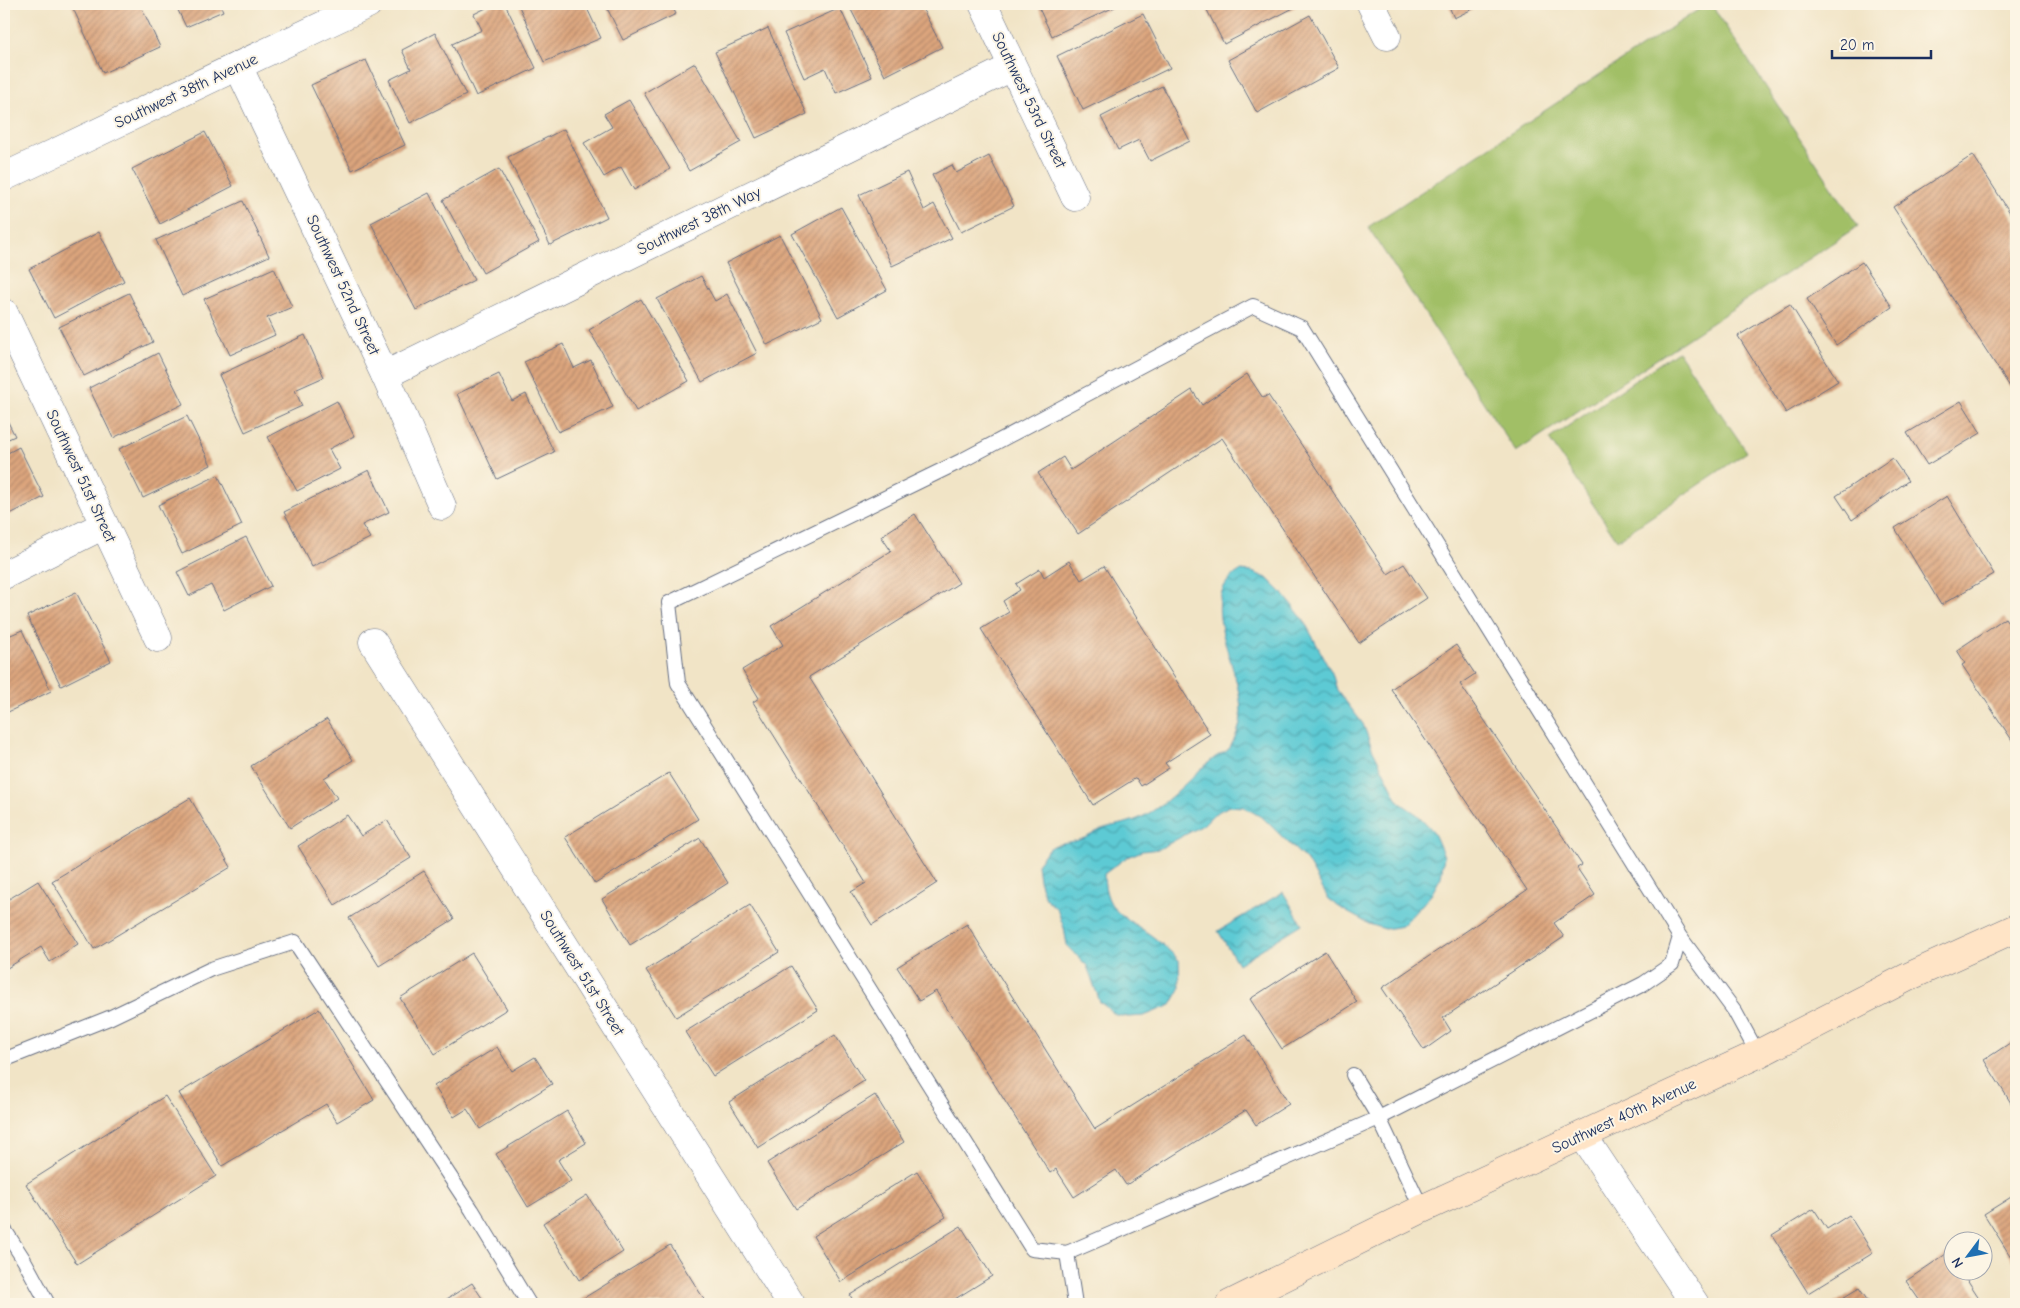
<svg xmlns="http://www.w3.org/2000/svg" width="2020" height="1308" font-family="'Comic Neue',sans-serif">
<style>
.park{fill:#a1bf66;stroke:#5e7762}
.water{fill:url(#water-waves);stroke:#3c7c99}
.building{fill:url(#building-hatch)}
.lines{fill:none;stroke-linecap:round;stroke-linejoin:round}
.lane-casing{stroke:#666e82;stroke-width:16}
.street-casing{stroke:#666e82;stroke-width:29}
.secondary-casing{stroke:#666e82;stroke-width:29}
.lane{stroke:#fff;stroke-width:14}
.street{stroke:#fff;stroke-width:28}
.secondary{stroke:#ffe4c6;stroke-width:28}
.labels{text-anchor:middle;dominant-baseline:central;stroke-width:4;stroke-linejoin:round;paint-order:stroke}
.street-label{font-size:16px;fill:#1b2f5e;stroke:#fcf5e5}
</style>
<defs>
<pattern id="water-waves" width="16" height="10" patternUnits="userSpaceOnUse" patternTransform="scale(1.25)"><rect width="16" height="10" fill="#5dcad4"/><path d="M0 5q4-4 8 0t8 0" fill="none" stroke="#4ca4af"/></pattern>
<pattern id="building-hatch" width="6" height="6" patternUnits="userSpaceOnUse" patternTransform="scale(1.25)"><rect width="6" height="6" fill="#dca57d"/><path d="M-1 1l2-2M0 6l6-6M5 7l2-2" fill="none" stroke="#b2876a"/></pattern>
</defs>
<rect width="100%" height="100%" fill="#fcf5e5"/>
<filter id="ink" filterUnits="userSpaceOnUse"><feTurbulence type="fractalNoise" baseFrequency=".02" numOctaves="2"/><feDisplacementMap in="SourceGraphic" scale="10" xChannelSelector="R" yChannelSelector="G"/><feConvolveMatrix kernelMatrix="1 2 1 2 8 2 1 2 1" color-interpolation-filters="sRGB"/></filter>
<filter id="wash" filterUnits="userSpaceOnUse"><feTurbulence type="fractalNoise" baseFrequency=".0096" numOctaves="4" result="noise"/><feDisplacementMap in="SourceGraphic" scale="20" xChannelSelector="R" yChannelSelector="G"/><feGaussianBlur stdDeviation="1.12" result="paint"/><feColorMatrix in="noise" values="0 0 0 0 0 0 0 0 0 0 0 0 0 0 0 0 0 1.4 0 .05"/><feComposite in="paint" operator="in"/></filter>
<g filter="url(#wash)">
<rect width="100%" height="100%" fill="#f1e4c6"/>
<g class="park">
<path d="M1707,4H1711L1858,226L1516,452L1368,227Z"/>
<path d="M1678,351L1747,452L1617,540L1549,439Z"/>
</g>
<g class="water">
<path d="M1240,571L1252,572L1267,578L1284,595L1303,619L1332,673L1337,690L1363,724L1372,748L1399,802L1418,815L1433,831L1444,856L1441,877L1431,895L1402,926L1385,929L1369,924L1347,912L1329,900L1307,861L1263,818L1244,807L1229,806L1214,814L1203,825L1159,849L1142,851L1127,857L1104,874C1105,914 1125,916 1152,936C1161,943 1170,951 1179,960L1180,989L1171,1005L1144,1016L1128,1017L1116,1015L1100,1002L1087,966L1067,945L1064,928L1057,909L1045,898L1039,880L1037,864C1041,859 1045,853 1049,849C1059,841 1071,843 1082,839C1089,837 1095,832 1102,829C1113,825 1125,824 1135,820C1166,808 1187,779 1213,759C1217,755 1225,753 1229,749C1232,745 1234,739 1236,735C1260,688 1185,602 1240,571Z"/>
<path d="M1283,892L1302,924L1238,964L1218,931Z"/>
</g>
<g id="blocks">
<g class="building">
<path d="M71,4H140L160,47L103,73Z"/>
<path d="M175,4H220L223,11L186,27Z"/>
<path d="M494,4H505L536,68L476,96L452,44L482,30L474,14Z"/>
<path d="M518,4H585L601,38L544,62Z"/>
<path d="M605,4H671L676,14L623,40Z"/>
<path d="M848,4H920L942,47L885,76Z"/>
<path d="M1037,4H1121L1052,36Z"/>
<path d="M1204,4H1301L1224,44Z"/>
<path d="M1448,4H1483L1454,18Z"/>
<path d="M840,8L872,77L836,93L825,68L804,78L784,33Z"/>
<path d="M1143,14L1170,68L1083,110L1057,56Z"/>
<path d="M1310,15L1339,68L1257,113L1228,60Z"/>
<path d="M768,28L807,114L756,138L715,52Z"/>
<path d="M435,33L466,95L410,123L389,80L411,69L402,50Z"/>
<path d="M366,60L405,145L352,170L311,85Z"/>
<path d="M695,63L741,142L689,171L644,93Z"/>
<path d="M1162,86L1190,141L1150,161L1139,140L1118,150L1101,117Z"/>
<path d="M629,100L670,169L634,190L621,167L604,177L584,143L612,127L604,114Z"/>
<path d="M564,129L607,217L550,245L508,157Z"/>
<path d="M205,132L233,186L160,224L132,169Z"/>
<path d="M1973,155L2016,222V396L1893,207Z"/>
<path d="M989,156L1014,206L961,232L932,175L952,165L956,173Z"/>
<path d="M499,169L539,242L483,273L443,200Z"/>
<path d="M907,172L924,210L934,204L952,238L892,266L859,195Z"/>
<path d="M429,193L474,280L416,310L371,223Z"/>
<path d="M243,201L269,256L182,296L156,240Z"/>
<path d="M841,207L887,290L838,317L792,234Z"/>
<path d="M99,232L124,281L54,318L29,269Z"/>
<path d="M780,235L822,318L767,345L726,263Z"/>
<path d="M1862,262L1892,307L1836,345L1807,299Z"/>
<path d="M274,268L292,307L267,318L275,335L230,355L204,299Z"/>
<path d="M701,276L715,301L727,294L757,353L702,382L657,299Z"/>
<path d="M129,293L153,342L84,376L59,327Z"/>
<path d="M641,299L689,381L636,411L589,330Z"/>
<path d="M1790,304L1838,381L1786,413L1738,336Z"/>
<path d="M305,335L324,377L295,390L302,406L245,432L219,375Z"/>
<path d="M563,344L574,368L591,360L613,407L558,432L524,362Z"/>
<path d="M158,353L183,404L113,438L89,388Z"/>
<path d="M499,374L512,401L526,394L554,452L497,479L457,394Z"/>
<path d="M1247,374L1263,398L1268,395L1388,574L1404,564L1427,598L1359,643L1222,438L1078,534L1038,473L1063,457L1071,470L1192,390L1202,405Z"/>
<path d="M337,401L354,436L329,449L340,469L297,491L268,437Z"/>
<path d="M1961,401L1981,433L1927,465L1907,433Z"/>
<path d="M4,414L15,436L4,441Z"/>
<path d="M187,416L211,465L143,498L119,449Z"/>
<path d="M19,447L44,497L4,517V455Z"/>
<path d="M1892,458L1908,481L1852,520L1836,496Z"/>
<path d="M369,470L389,512L362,525L370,538L312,567L284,512Z"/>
<path d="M218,475L242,525L182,554L158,505Z"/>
<path d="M1947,496L1994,574L1941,605L1895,528Z"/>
<path d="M915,514L959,583L809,677L937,883L872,925L851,892L866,883L753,702L759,698L742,670L783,645L771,626L891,551L881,536Z"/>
<path d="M246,537L271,586L224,610L211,585L189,596L177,572Z"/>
<path d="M1069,561L1081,580L1104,566L1210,734L1165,763L1169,768L1141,786L1136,778L1093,805L981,629L1009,612L1003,601L1020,590L1016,584L1040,569L1044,577Z"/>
<path d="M76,592L111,661L61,686L27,616Z"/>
<path d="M2005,618L2014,631L2016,630V746L1962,665L1965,663L1957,650Z"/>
<path d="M22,630L51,691L4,714V638Z"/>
<path d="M1456,645L1475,674L1460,684L1582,865L1577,868L1595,895L1554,923L1564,937L1443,1018L1451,1031L1424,1050L1382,988L1527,890L1391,689Z"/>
<path d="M327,719L353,760L324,778L337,798L290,828L251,766Z"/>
<path d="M669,773L698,819L595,884L565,837Z"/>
<path d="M190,798L231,867L94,949L52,881Z"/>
<path d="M347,815L361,836L387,820L411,858L335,905L298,846Z"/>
<path d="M700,838L728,883L630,945L602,899Z"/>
<path d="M424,871L454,919L379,966L349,918Z"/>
<path d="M38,881L78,944L50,962L41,947L4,970V889L9,899Z"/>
<path d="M750,905L779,952L676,1017L646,970Z"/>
<path d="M967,924L1095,1129L1246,1035L1289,1104L1256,1125L1246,1110L1126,1185L1116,1170L1074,1197L1056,1169L1050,1173L936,991L919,1001L897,967Z"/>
<path d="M1325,951L1357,1002L1282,1049L1250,999Z"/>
<path d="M472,953L507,1009L435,1054L400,998Z"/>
<path d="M791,966L818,1010L713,1076L685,1032Z"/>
<path d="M319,1009L374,1100L337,1122L326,1104L222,1166L179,1093Z"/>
<path d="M835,1035L864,1081L758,1148L729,1102Z"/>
<path d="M2016,1039V1111L1984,1060Z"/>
<path d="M497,1047L512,1071L535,1057L552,1084L480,1129L467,1109L454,1117L434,1086Z"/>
<path d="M875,1095L904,1142L796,1209L767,1163Z"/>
<path d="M165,1096L216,1176L77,1264L26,1184Z"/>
<path d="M567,1111L586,1143L558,1160L571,1181L528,1207L496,1154Z"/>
<path d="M917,1171L946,1217L841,1282L813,1236Z"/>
<path d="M2016,1194V1265L1984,1214Z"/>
<path d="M587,1195L623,1252L579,1280L543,1223Z"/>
<path d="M1814,1209L1827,1229L1849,1215L1873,1253L1808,1293L1772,1235Z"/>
<path d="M961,1226L992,1276L947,1304H855L850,1295Z"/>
<path d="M670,1245L707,1304H574Z"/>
<path d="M1949,1252L1952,1257V1270H1961L1983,1304H1922L1906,1281Z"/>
<path d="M472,1283L486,1304H439Z"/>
<path d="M1859,1288L1870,1304H1833Z"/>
</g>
</g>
</g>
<g filter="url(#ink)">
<use href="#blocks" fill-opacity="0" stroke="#666e82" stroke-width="1"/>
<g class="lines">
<g class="lane-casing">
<g id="lane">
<path d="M1680,937L1672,964L1643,984L1379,1118L1067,1253L1032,1249L678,683L669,603L961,461L1253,306L1302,328L1680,937L1734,1010L1758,1054"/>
<path d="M6,1059L109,1018L211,969L295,942L472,1210L529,1304"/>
<path d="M1353,1075L1379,1118L1422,1209"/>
<path d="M4,1229L24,1260L48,1304"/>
<path d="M1067,1253L1075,1304"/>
</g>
</g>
<g class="street-casing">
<g id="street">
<path d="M983,4L1075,197"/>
<path d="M1371,4L1387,36"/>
<path d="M238,66L385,375L442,506"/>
<path d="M4,177L368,4"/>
<path d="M4,313L158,638"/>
<path d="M385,375L1012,67"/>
<path d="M4,575L104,525"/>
<path d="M373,642L791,1304"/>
<path d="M1583,1136L1695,1304"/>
</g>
</g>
<g class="secondary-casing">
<path id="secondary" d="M1230,1304L1422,1209L1758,1054L1908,977L2016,928"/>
</g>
<use href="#lane" class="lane"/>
<use href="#street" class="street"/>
<use href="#secondary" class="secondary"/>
</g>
</g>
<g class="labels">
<g class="street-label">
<text transform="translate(186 91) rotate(-25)">Southwest 38th Avenue</text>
<text transform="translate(1029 100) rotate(64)">Southwest 53rd Street</text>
<text transform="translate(699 221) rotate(-26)">Southwest 38th Way</text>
<text transform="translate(343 285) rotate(65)">Southwest 52nd Street</text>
<text transform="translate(81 476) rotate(65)">Southwest 51st Street</text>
<text transform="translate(582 973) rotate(58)">Southwest 51st Street</text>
<text transform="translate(1624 1116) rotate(-25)">Southwest 40th Avenue</text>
</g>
</g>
<rect width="2020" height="1308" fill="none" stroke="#fcf5e5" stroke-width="20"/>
<g transform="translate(1968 1256) rotate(238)"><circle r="24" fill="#fcf5e5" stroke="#a2a6af"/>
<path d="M0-4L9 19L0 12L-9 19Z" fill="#1f6fb2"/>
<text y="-8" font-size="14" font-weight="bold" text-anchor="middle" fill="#1b2f5e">N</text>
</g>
<path d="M1832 50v8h99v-8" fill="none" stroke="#1b2f5e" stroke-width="2.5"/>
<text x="1840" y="50" font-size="15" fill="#1b2f5e" stroke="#fcf5e5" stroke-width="4" paint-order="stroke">20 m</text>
</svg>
